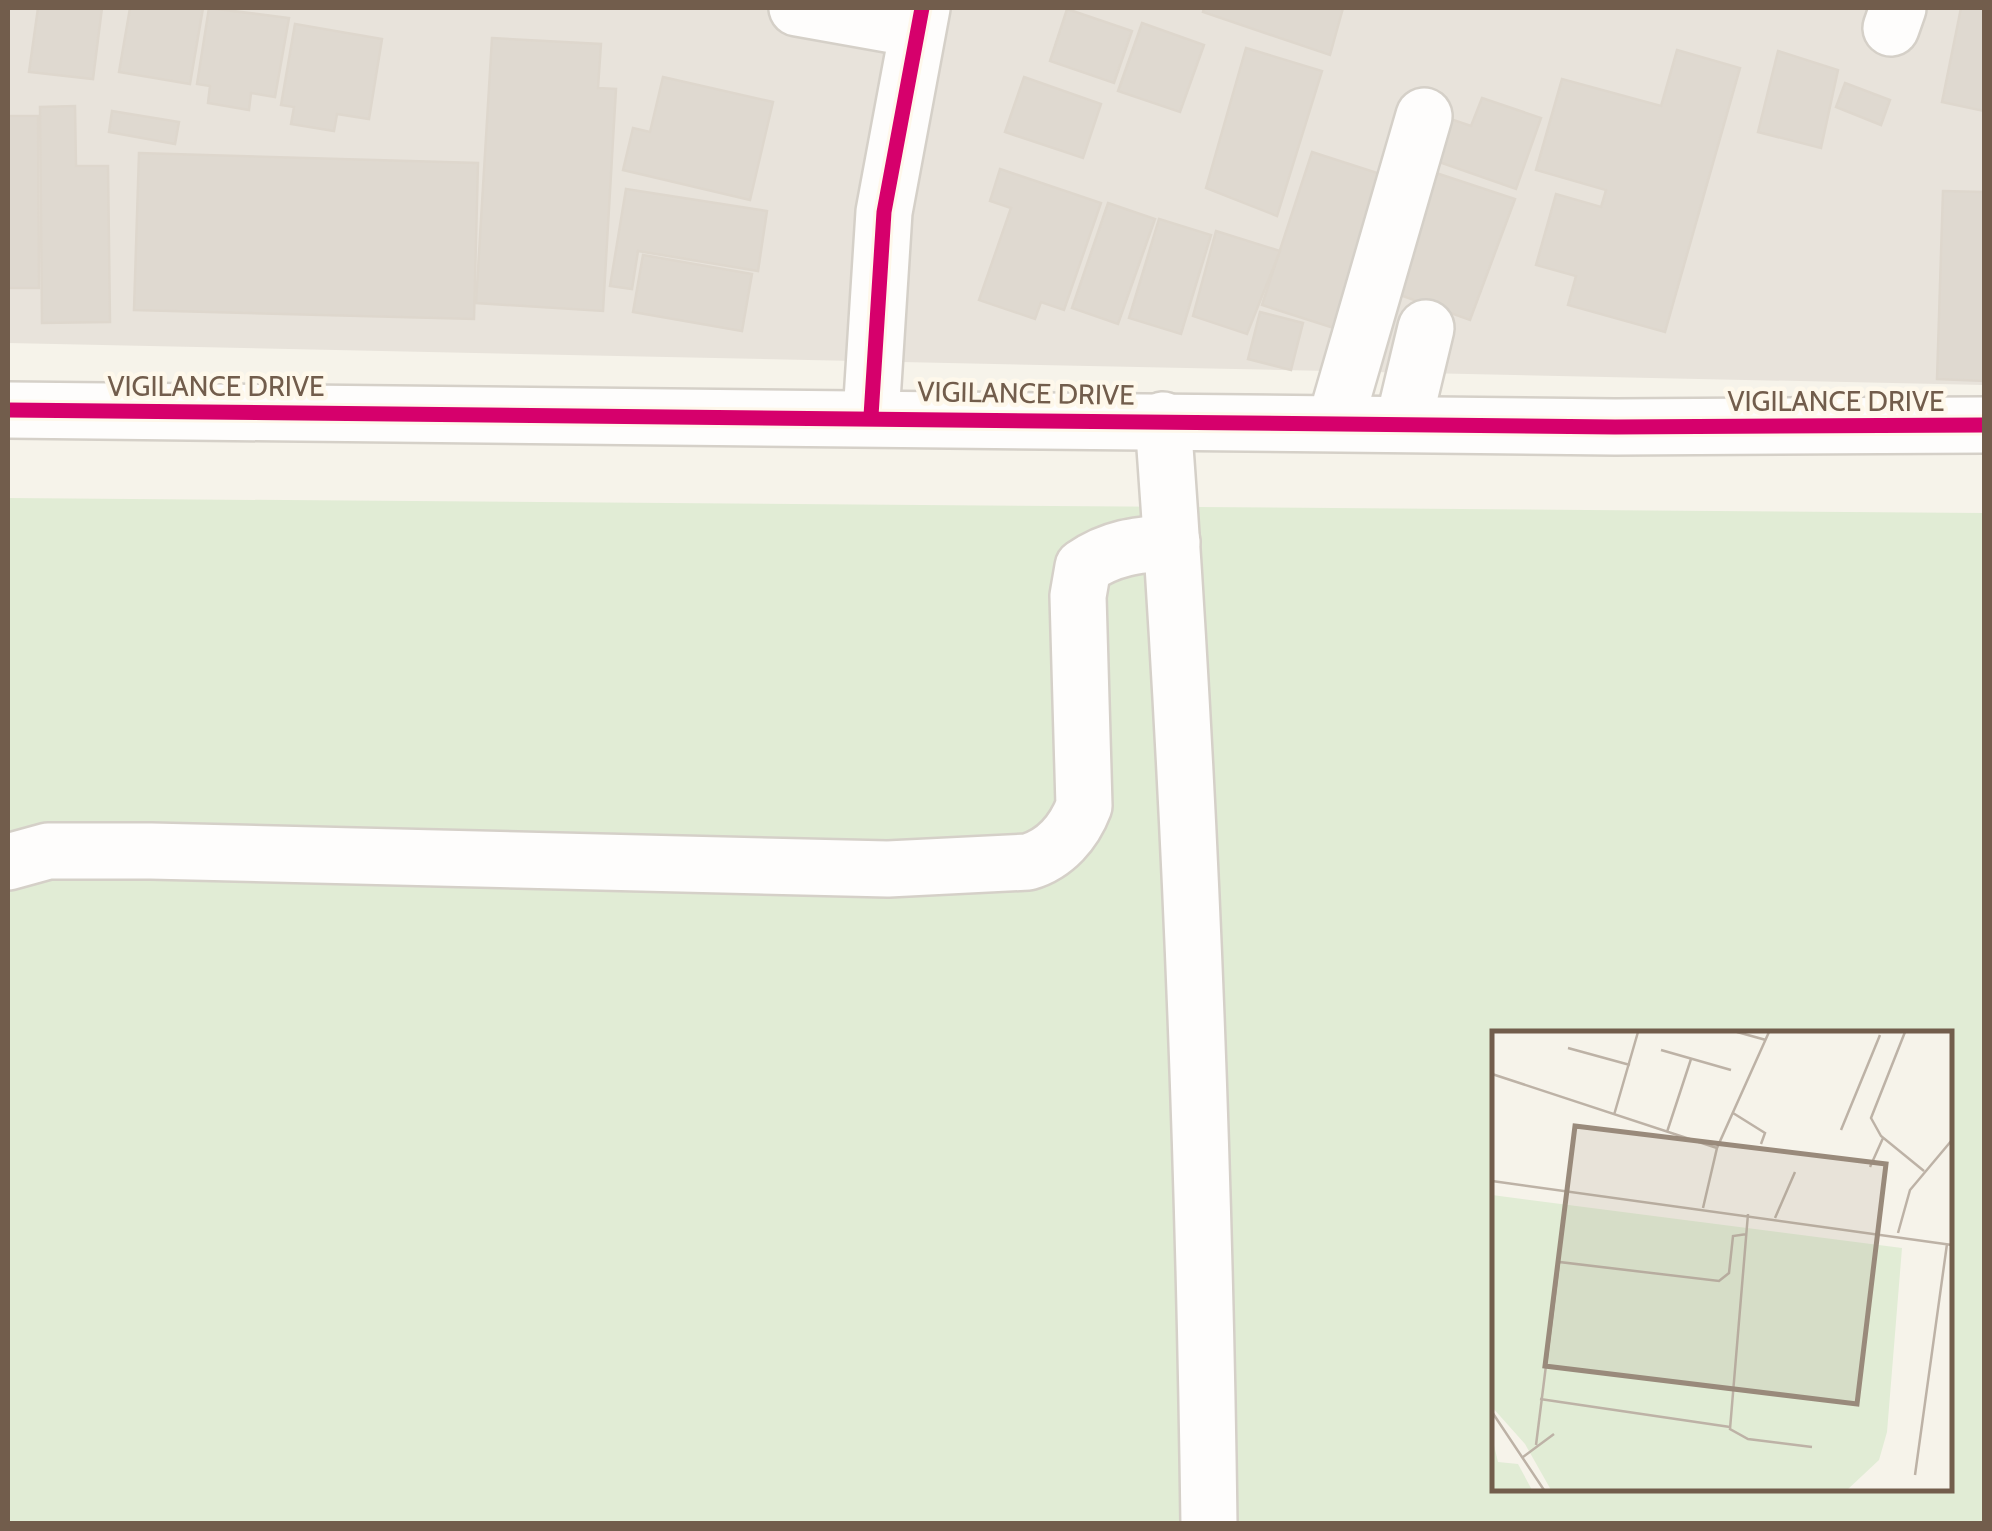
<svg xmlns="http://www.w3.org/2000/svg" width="1992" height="1531" font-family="Cabin,sans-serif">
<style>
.industrial{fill:#e8e3db}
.green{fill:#e1ecd5;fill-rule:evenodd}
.building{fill:#dfd9d0;stroke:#ded7cd;stroke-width:2.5}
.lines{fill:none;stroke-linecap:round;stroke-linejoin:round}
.minor-casing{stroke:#d5d0c8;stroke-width:60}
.minor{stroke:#fefdfc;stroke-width:55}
.cycleway-casing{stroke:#fef8eb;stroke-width:21}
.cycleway{stroke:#d6006c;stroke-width:15}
.labels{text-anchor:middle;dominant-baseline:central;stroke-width:9;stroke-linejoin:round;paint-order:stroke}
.street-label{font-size:28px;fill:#725d4c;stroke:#fef8eb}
.inset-road{fill:none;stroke:#bdb2a6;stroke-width:2.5}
.view{fill:#998a7b;fill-opacity:0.15;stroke:#998a7b;stroke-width:5}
.inset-edge{fill:none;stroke:#725d4c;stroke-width:5}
</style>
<rect width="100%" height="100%" fill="#f6f3ea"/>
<path class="industrial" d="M8,8H1984V385L8,343Z"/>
<path class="green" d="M8,498L1984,513V1523L8,1524ZM1494,1034H1950V1488H1494Z"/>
<g class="building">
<path d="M38,8H102L93,79L29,72Z"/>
<path d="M130,8H203L190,84L119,72Z"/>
<path d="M209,8L289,18L275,97L251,93L249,110L208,103L210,86L197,84Z"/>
<path d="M1204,8H1343L1330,55L1203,12Z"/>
<path d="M1961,8H1984V111L1942,102Z"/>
<path d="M1067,9L1132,31L1114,83L1050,61Z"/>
<path d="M1142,23L1204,45L1180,112L1118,91Z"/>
<path d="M295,24L382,39L369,119L337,114L334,131L291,124L294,107L281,105Z"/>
<path d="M492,38L601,44L598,88L616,89L603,311L476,303Z"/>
<path d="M1246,48L1322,71L1277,216L1206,188Z"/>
<path d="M1677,50L1740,68L1665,332L1568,305L1576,276L1536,265L1556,194L1601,207L1606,190L1536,170L1562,79L1661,106Z"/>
<path d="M1778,51L1838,70L1821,148L1758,132Z"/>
<path d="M663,77L773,102L750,200L623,170L633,128L650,132Z"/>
<path d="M1024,77L1101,104L1083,158L1005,132Z"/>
<path d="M1845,83L1890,100L1881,125L1836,107Z"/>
<path d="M1482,98L1541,118L1516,189L1419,155L1433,113L1471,126Z"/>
<path d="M75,106L76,166H108L110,322L42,323L40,107Z"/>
<path d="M112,111L179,122L175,144L109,132Z"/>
<path d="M8,116H38L39,288H8Z"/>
<path d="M1312,152L1396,179L1346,332L1262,305Z"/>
<path d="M139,153L478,163L474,319L134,310Z"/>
<path d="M1000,169L1101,203L1064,310L1041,302L1035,319L979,300L1011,208L990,201Z"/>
<path d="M1427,170L1515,199L1470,320L1383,289Z"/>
<path d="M626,189L767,211L758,271L638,251L632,289L610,286Z"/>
<path d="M1943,191L1984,192V381L1937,379Z"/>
<path d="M1108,203L1155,219L1118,324L1072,308Z"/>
<path d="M1159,219L1211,235L1181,334L1129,318Z"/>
<path d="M1216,231L1280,251L1247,334L1193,316Z"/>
<path d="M643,255L752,274L742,331L633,312Z"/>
<path d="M1260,312L1303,323L1291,370L1248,359Z"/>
</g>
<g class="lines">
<g class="minor-casing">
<g id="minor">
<path d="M797,8L915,29"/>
<path d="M1891,28L1898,8"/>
<path d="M8,410L1615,427L1984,425"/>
<path d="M871,416L884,212L922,8"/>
<path d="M1163,420C1190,787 1204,1155 1209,1524"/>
<path d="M1335,423L1424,116"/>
<path d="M1403,424L1426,328"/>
<path d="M8,862L48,851H151L888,869L1028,862C1055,854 1074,832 1084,806L1078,596L1083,567C1112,547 1138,545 1172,542"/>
</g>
</g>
<use href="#minor" class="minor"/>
<g class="cycleway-casing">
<g id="cycleway">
<path d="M8,410L1615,427L1984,425"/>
<path d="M871,416L884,212L922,8"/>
</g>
</g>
<use href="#cycleway" class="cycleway"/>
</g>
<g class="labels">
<g class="street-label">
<text x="216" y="386">VIGILANCE DRIVE</text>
<text transform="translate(1026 393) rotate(1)">VIGILANCE DRIVE</text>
<text x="1836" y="401">VIGILANCE DRIVE</text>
</g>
</g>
<g transform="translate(1492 1031)">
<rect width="460" height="460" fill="#f6f3ea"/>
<path d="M0,164L410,217L395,401L387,429L355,459H59L33,413L0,376ZM0,406L6,431L26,433L40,459H0Z" fill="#e1ecd5"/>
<path class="inset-road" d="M245,1L274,9M413,1L379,87L389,105L432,140M76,17L138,34M169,19L239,39M0,43L225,117M241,82L273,102L269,113M122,84L146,1M349,99L388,4M175,101L199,28M378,136L391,107M0,150L460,214M211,177L225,117L277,1M256,183L238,398L256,408L320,416M283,187L303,141M406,202L418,159L460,109M48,368L238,396M0,381L52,459M44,414L67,231L227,250L237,242L241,205L255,203M31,426L62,403M423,444L455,213"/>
<path class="view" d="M83,95L394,133L365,373L53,335Z"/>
<rect width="460" height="460" class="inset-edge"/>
</g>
<rect width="1992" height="1531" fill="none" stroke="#725d4c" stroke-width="20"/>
</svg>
